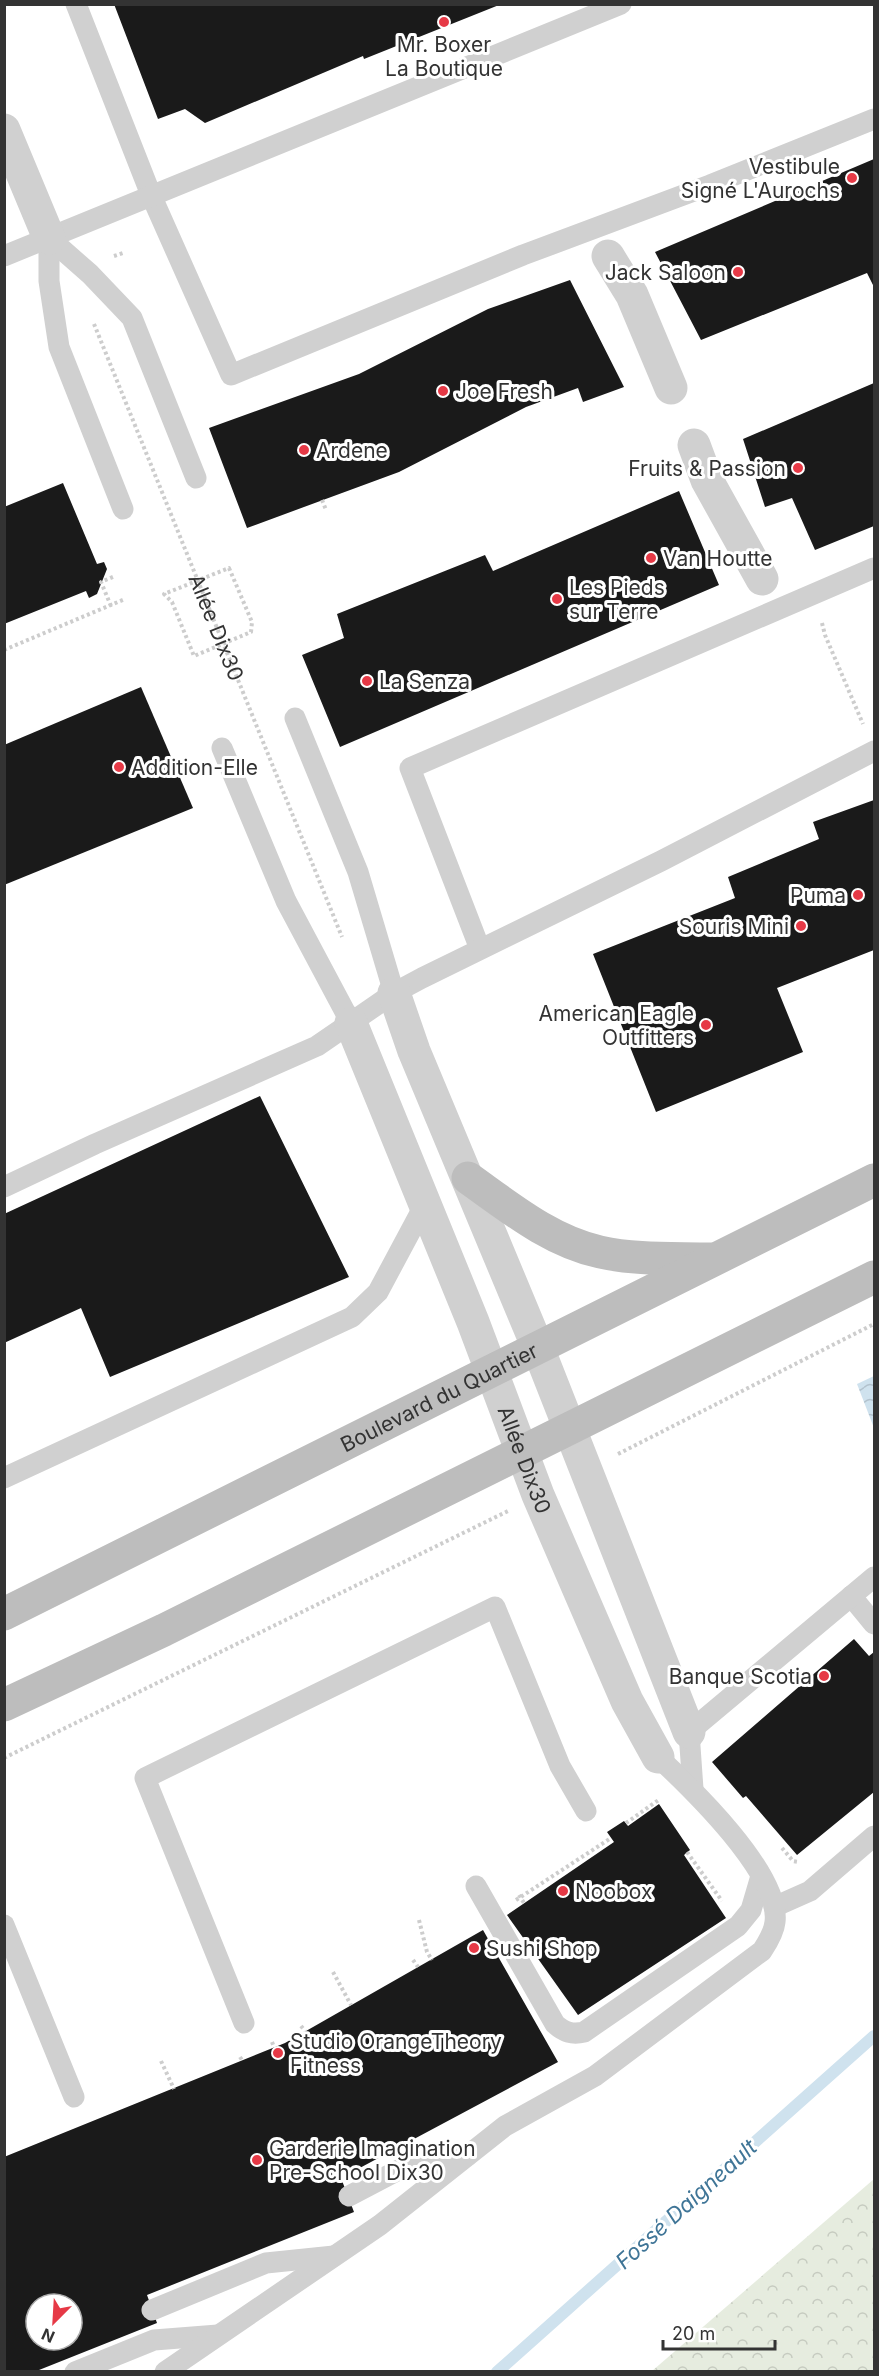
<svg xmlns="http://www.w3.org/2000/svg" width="879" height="2376" font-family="Inter,sans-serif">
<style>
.park{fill:url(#park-crowns)}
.water{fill:url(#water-waves)}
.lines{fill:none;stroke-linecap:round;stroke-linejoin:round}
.stream{stroke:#cfe2ee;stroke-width:12}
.building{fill:#1a1a1a;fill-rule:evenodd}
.path{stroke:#cdcdcd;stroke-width:4;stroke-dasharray:3 3;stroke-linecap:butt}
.lane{stroke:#d0d0d0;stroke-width:21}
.street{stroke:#d0d0d0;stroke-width:33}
.secondary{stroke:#bdbdbd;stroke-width:33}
.poi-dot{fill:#e63946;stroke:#fff;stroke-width:2}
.labels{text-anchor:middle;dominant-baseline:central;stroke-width:6;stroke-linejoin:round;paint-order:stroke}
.poi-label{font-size:21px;fill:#333;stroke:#fff;text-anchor:start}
.street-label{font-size:21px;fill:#333;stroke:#fff}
.water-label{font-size:22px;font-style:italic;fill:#3f7597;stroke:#fff}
</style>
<defs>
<pattern id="park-crowns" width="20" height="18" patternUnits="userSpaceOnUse" patternTransform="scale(1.5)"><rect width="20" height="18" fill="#e6ecdf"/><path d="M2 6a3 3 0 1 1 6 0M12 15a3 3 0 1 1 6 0" fill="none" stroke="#c6cbc0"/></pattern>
<pattern id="water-waves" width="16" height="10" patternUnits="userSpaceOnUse" patternTransform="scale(1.5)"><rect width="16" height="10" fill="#cfe2ee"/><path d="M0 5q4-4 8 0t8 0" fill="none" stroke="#b2c2cd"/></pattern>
</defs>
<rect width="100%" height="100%" fill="#fff"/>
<path class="park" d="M874,2179V2371H652Z"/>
<path class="water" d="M874,1376V1428L857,1384Z"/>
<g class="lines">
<path class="stream" d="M497,2372L874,2036"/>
</g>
<g class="building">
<path d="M114,4H499V5L364,59L363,56L205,123L185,109L158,119Z"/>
<path d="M874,159V287L867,273L701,340L655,252Z"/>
<path d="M570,280L624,387L583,402L578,388L526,407L399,472L247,528L209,428L359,374L488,309Z"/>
<path d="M874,383V526L815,550L792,498L765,507L743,439Z"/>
<path d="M63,483L97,564L104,562L107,569L97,594L89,598L86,591L4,624V507Z"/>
<path d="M679,491L719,585L340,747L302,655L344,638L337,614L485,555L493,571Z"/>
<path d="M141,687L193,808L4,885V745Z"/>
<path d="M874,800V950L777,988L803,1052L656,1112L593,954L735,898L728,877L819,839L813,822Z"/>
<path d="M260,1096L349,1277L110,1377L81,1308L4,1343V1214Z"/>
<path d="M854,1639L869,1656L874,1652V1792L797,1855L746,1796L743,1798L712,1762Z"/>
<path d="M659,1804L690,1850L684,1855L726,1918L578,2015L507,1915L614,1842L607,1832L624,1821L628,1826Z"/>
<path d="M483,1930L558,2062L341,2178L354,2212L147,2295L157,2323L34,2372H4V2157L285,2043ZM36,2304H72V2340H36Z"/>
</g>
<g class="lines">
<g class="path">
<path d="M114,256L123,253"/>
<path id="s1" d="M94,324L342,937"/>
<path d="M322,500L326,510"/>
<path d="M229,568L252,622L251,632L194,656L172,602L164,594Z"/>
<path d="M111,606L101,582L115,576"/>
<path d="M822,623L825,635L863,724"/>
<path d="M4,650L125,599"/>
<path d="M618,1454L874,1324"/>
<path d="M4,1758L508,1511"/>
<path d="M626,1823L660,1799"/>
<path d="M782,1848L793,1861L799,1862"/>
<path d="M687,1852L722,1901"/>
<path d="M519,1895L524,1903"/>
<path d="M516,1900L611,1838"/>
<path d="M419,1920L427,1952L432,1960"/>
<path d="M413,1960L418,1967"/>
<path d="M333,1972L351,2005"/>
<path d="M301,2026L305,2031"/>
<path d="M272,2042L274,2047"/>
<path d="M240,2057L242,2060"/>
<path d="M161,2061L174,2089"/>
</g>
<g class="lane">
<path d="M76,4L151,195L231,375L523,255L710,185L874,119"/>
<path d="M49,238L90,274L132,318L196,478"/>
<path d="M49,238V281L59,347L123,509"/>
<path d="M4,256L621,4"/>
<path d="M295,718L358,872L394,993"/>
<path d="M222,748L286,901L351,1023"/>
<path d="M480,949L410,768L874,568"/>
<path d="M4,1187L95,1144L317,1046L394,993L422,978L661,861L874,751"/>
<path d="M4,1478L352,1317L378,1292L424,1206"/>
<path d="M851,1596L874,1624"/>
<path d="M693,1789L689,1732L874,1577"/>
<path d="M476,1886L555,2024C564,2032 572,2035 584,2032L738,1926L751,1910L761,1876"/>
<path d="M774,1907L810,1891L874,1836"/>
<path d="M4,1925L74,2097"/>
<path d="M244,2023L145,1778L495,1607L560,1766L586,1811"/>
<path d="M349,2196L431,2153L467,2156"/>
<path d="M152,2310L266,2263L334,2256"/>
<path d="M75,2372L154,2340L218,2335"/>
<path d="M165,2372L380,2225L505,2126L595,2076L762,1951C768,1942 774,1932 775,1922C781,1874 691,1788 658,1757"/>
</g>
<g class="street">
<path d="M4,130L49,238"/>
<path d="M608,256L632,295L671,388"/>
<path d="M694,445L707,480L762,579"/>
<path d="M394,993L414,1051L538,1348L689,1732"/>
<path id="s2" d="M351,1023L473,1322L538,1495L627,1701L658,1757"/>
</g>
<g class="secondary">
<path d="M468,1178C509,1207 550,1241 600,1252C635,1260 673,1258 710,1259"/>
<path id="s3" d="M4,1614L874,1180"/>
<path d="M4,1705L164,1630L874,1277"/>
</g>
</g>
<g class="poi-dot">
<circle cx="444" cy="22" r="6"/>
<circle cx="852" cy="178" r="6"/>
<circle cx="738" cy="272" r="6"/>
<circle cx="443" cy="391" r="6"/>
<circle cx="304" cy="450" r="6"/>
<circle cx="798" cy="468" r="6"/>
<circle cx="651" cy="558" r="6"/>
<circle cx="557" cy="599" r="6"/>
<circle cx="367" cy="681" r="6"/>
<circle cx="119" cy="767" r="6"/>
<circle cx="858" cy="895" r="6"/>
<circle cx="801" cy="926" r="6"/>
<circle cx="706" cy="1025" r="6"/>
<circle cx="824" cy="1676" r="6"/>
<circle cx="563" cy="1891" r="6"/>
<circle cx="474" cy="1948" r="6"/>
<circle cx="278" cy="2053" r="6"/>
<circle cx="257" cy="2160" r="6"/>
</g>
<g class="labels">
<g class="poi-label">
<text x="444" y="44" text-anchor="middle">Mr. Boxer<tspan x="444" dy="24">La Boutique</tspan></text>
<text x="840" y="166" text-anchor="end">Vestibule<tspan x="840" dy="24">Signé L'Aurochs</tspan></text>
<text x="726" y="272" text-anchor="end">Jack Saloon</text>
<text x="455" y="391">Joe Fresh</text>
<text x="316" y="450">Ardene</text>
<text x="786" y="468" text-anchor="end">Fruits &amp; Passion</text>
<text x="663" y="558">Van Houtte</text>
<text x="569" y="587">Les Pieds<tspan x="569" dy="24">sur Terre</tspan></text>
<text x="379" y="681">La Senza</text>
<text x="131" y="767">Addition-Elle</text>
<text x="846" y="895" text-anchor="end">Puma</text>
<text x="789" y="926" text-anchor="end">Souris Mini</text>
<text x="694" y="1013" text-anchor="end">American Eagle<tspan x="694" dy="24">Outfitters</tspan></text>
<text x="812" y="1676" text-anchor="end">Banque Scotia</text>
<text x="575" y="1891">Noobox</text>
<text x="486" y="1948">Sushi Shop</text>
<text x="290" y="2041">Studio OrangeTheory<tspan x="290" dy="24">Fitness</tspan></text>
<text x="269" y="2148">Garderie Imagination<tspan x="269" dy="24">Pre-School Dix30</tspan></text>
</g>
<g class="street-label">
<text stroke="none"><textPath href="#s1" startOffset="327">Allée Dix30</textPath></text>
<text stroke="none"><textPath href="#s3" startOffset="486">Boulevard du Quartier</textPath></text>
<text stroke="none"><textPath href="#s2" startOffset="470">Allée Dix30</textPath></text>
</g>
<g class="water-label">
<text transform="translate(686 2204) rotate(-42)">Fossé Daigneault</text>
</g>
</g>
<rect width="879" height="2376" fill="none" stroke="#333333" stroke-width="12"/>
<g transform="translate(54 2322) rotate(204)"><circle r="28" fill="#ffffff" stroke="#adadad" stroke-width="1.5"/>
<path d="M0-4.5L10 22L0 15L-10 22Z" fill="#e63946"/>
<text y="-9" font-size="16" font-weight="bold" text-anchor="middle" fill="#333333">N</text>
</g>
<path d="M663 2340v9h112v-9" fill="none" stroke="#333333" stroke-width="3"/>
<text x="672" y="2340" font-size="18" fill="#333333" stroke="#ffffff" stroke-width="4.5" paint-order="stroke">20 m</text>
</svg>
